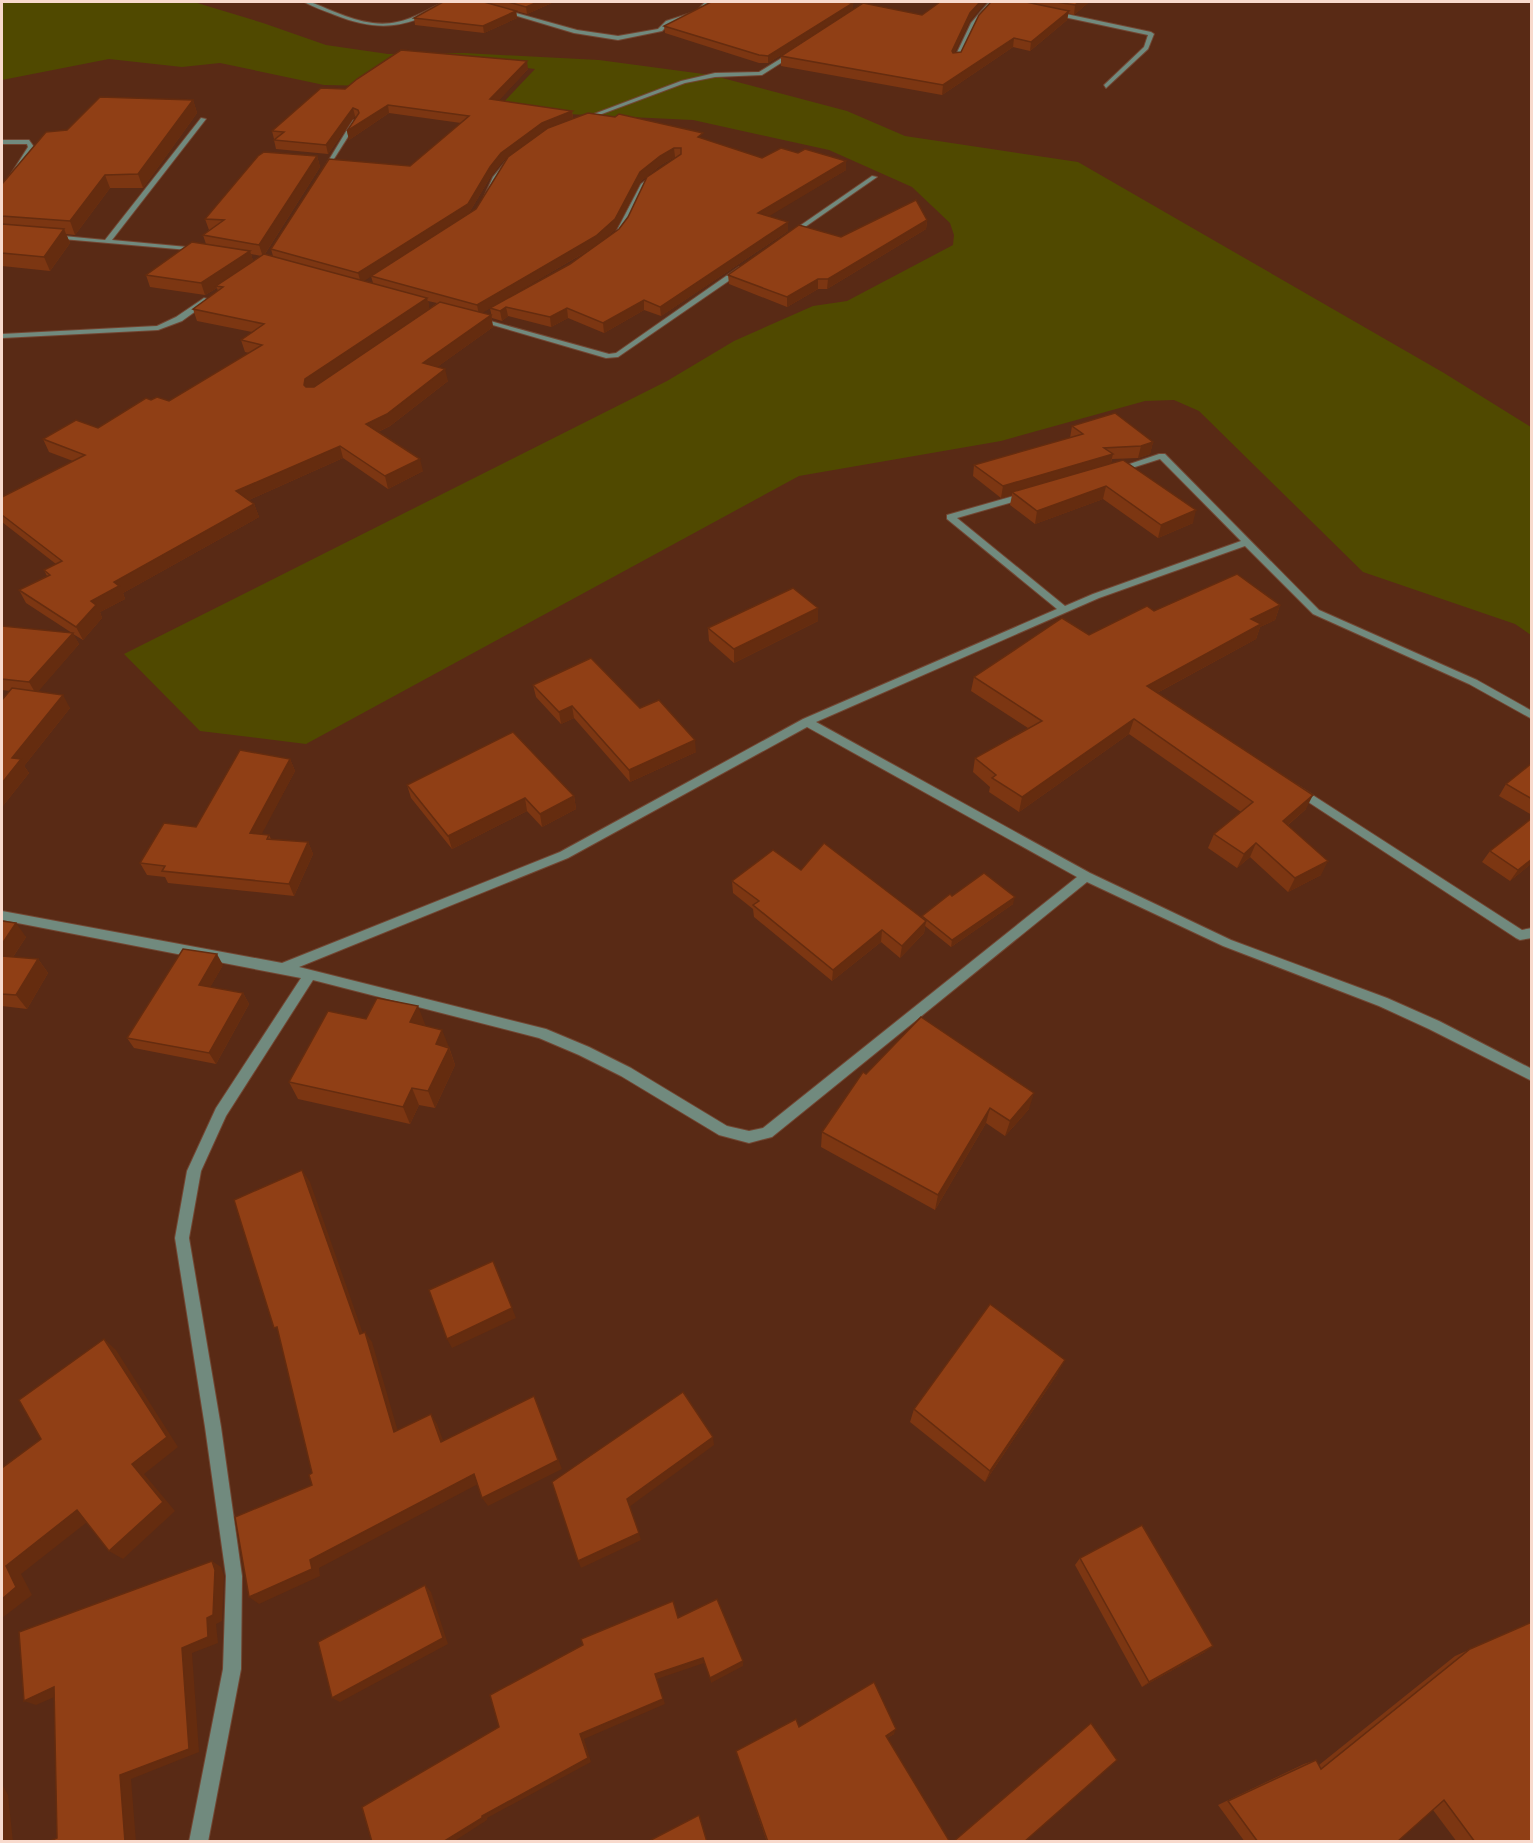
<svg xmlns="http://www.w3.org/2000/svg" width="1533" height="1843" font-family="Bitter,serif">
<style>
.green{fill:#504900}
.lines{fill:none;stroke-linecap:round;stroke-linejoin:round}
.street-casing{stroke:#724632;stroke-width:2}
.street{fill:#718a7e;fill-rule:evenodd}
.wall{fill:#7c3612;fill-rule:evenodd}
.shaded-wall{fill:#652c0f}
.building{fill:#903f15;stroke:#652c0f;stroke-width:1.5}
</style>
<rect width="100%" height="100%" fill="#592a15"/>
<path class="green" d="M2,2H194L263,23L326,45L388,54L464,53L599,60L711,75L847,111L905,136L1078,162L1444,373L1531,427V635L1515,624L1363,572L1199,411L1174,400L1145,401L1001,441L799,476L306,744L200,731L124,654L667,381L734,341L813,306L847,301L953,245L954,235L950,223L912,187L829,150L693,120L567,114L501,105L535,69L501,65L372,86L324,85L220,63L182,67L109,59L2,80Z"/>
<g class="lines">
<g class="street-casing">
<g id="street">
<path d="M304,2H310C337,12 367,29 397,22C414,19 429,8 445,2H451C410,28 380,33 335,15C325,11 313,7 304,2Z"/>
<path d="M470,2H477L577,30L618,36L658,29L666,21L697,11L705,2H710L701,13L670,23L662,31L618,40L574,33Z"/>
<path d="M989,2H994L976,23L958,60L953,61L971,23Z"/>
<path d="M1052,11L1151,32L1154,34L1148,49L1106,88L1104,85L1144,47L1148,35L1050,14Z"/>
<path d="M793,51L795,54L762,75L715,77L685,83L583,121L578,120L681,81L715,73L759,72Z"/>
<path d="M201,118L206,119L112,240L198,248L201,250L200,251L51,238V236L53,235L105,240Z"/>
<path d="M353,120L358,121L325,173H321Z"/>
<path d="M2,140H29L34,147L5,192L2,194V188L28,147L27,144H2Z"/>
<path d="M507,160L512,161L499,178L488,197H484L493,177Z"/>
<path d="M654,174L659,175L647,185L622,232L617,233L616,232L641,184Z"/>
<path d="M872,176L877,177L792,236H788V234Z"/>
<path d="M739,267L746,269L618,357L606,358L472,319L476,317L609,354L616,353Z"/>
<path d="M204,298L211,300L182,321L158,330L2,338V334L157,326L176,317Z"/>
<path d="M1159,454H1165L1319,610L1477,680L1532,711V719L1469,684L1313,614L1245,546L1099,598L816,722L1090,873L1231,940L1387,998L1439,1021L1532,1069V1081L1429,1029L1379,1006L1223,946L1087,882L772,1137L749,1143L719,1135L621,1076L579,1055L539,1038L313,980L226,1116L201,1171L189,1238L221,1427L242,1576L241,1669L208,1842H189L223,1669L226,1576L205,1427L175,1238L187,1171L216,1108L301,978L2,920V911L282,963L560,852L803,719L1057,609L947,519V515L1024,493H1030V497L957,518L1065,606L1093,594L1241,541L1160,459L1116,473L1112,470ZM807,727L1077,877L763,1128L749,1131L727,1126L631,1068L589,1047L546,1029L299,967L568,858Z"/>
<path d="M1297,785L1522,930L1532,928V938L1520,940L1516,938L1293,792L1291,789Z"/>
</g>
</g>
<use href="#street" class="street"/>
</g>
<g class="wall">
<path d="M484,2H554L527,14Z"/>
<path d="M991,2H1089L1074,15L1068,13L1067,20L1030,51L1013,47L942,95L781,66V56L922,15L969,22L954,53L961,52Z"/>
<path d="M853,3V10L768,63H759L665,33L664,26Z"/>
<path d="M516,11L517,18L484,33L415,25L414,18Z"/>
<path d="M528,69L498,101L572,111L573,119L704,139L762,158L846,170L768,216L788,222V231L661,316L644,310L604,333L568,318L551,327L508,316L502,321L492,318L490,308L570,264L596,246L481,313L491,315L493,327L437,367L448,381L390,426L378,432L423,471L388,489L343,458L249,500L254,504L259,517L123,593L125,599L100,612L102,618L83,640L73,634L79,644L38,691L70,708L24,766L29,773L2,807V700L10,691L2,690V626L72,633L26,603L19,590L47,576L44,570L56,564L2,522V497L73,461L49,452L43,439L98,428L151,400L169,401L249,353L245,352L241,340L252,332L197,321L193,309L218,291L217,288L205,295L150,287L146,275L206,244L203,235L209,230L205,219L317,156L320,167L265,254L273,256L271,249L410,166L461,123L389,113L349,140L347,131L356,117L355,116L328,154L276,149L274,140H275L274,139L272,131L345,89ZM545,130L476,209L371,276L373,283L363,281L469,213L491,176L503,161ZM675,157H676L619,229L598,244L616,229L641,181L661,165ZM251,254L261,256L253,261ZM428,301L437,303L429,309Z"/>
<path d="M193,100L197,113L143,188H110L75,235L66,234L70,243L50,271L2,266V184L67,130Z"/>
<path d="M927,220L926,229L827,289H818L787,307L729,284L728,275L841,237Z"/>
<path d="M1072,426L1153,442L1150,454L1138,458L1112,459L1111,463L1193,523L1158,538L1103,499L1035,524L1010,505L1012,495L1001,498L973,476L974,465L1070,438Z"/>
<path d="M1280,605L1275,620L1260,627L1256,639L1157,693L1306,809L1288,825L1321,875L1288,892L1250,857L1237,868L1208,848L1214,834L1241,812L1129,734L1019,812L989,792L990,787L973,772L975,758L1028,728L971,691L974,677L1154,611Z"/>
<path d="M818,608V621L734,663L709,641L708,628Z"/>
<path d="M533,685L640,708L696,752L630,782L574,718L561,724L536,697Z"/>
<path d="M290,759L295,771L261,834L269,835L271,839L308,842L313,854L294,896L168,883L165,877L147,875L140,863L196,827Z"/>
<path d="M1532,763V815L1499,796L1506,784Z"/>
<path d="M407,785L574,796L576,809L542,827L527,811L452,849L411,798Z"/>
<path d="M1532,818V863L1510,881L1482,862L1490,851Z"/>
<path d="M801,870L921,918L922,916L952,896L1013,904L951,947L925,926L924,933L900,958L881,942L832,981L754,917L753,909L733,893L732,881Z"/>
<path d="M2,921L26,937L13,957L38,959L48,973L27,1009L2,1006Z"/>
<path d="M223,965L210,987L243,993L249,1004L216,1064L134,1048L127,1038Z"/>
<path d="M366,1019L425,1024L424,1026L449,1047L455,1065L435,1108L419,1105L410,1124L298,1099L289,1082Z"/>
<path d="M866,1074L1029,1109L1005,1136L986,1123L935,1210L821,1147L822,1132Z"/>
<path d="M1058,1373L985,1482L910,1422L914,1409Z"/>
<path d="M1080,1558L1205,1652L1142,1687L1075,1565Z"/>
<path d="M1532,1622V1842H1457L1433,1810L1397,1842H1245L1218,1805L1304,1764L1316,1760L1319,1765L1455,1656Z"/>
<path d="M894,1734L887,1738L950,1842H767L736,1751Z"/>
</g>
<g class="shaded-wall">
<path d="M538,2H554L527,14L526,7Z"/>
<path d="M980,2H986L969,22L951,60L952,51L970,13Z"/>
<path d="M1080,2H1089L1074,15L1075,5Z"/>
<path d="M853,3V10L768,63V56Z"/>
<path d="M516,11L517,18L484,33L483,26Z"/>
<path d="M1069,11L1067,20L1030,51L1031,42Z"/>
<path d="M1014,38L1013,47L942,95L943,85Z"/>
<path d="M527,61L528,69L492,108L490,99Z"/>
<path d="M193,100L197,113L143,188L138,174Z"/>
<path d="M388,105L389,113L349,140L347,131Z"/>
<path d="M353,108L355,116L328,154L326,145Z"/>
<path d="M572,111L573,120L543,131L503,161L491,176L469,213L361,283L358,273L490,167L501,153L542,123Z"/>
<path d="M674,148L675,157L661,165L641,181L616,229L597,245L479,315L477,305L640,172L660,156Z"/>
<path d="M317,156L320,167L263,257L259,245Z"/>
<path d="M846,161V170L758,223V213Z"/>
<path d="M105,175L110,188L75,235L70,221Z"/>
<path d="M927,220L926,229L827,289L828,279Z"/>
<path d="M788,222V231L661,316L660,307Z"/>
<path d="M64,229L70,243L50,271L44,257Z"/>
<path d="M250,251L254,263L216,286L217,288L205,295L201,283Z"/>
<path d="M818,279V289L787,307V297Z"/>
<path d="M427,298L430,310L309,391L304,385L305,379Z"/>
<path d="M644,300V310L604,333L603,323Z"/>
<path d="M506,307L508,316L502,321L500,311Z"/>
<path d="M567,308L568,318L551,327L550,317Z"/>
<path d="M491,315L493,327L426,375L423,363Z"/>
<path d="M445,369L448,381L390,426L369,436L366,424Z"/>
<path d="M1153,442L1150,454L1138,458L1141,446Z"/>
<path d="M340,446L343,458L240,504L236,491Z"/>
<path d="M1113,454L1110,466L1012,492V495L1001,498L1003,486Z"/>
<path d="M420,459L423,471L388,489L385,476Z"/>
<path d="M1106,486L1103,499L1035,524L1037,511Z"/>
<path d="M254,504L259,517L123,593L125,599L100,612L102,618L83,640L76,627L91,601L114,582Z"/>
<path d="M1196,510L1193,523L1158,538L1161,525Z"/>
<path d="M1280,605L1275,620L1260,627L1256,639L1142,701L1147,686L1251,619Z"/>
<path d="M818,608V621L734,663V649Z"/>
<path d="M73,633L79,644L36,694L29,682Z"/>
<path d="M63,695L70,708L24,766L29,773L2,807V783L12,758Z"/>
<path d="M572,706L574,718L561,724L559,712Z"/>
<path d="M1134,719L1129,734L1019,812L1022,797Z"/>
<path d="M695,740L696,752L630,782L629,770Z"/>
<path d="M290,759L295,771L256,845L250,833Z"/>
<path d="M1313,795L1306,809L1276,835L1283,821Z"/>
<path d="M574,796L576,809L542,827L540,814Z"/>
<path d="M525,798L527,811L452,849L448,836Z"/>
<path d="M308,842L313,854L294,896L289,884Z"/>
<path d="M1256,843L1250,857L1237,868L1244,854Z"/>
<path d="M1532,859V863L1510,881L1518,870Z"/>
<path d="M1328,861L1321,875L1288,892L1295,878Z"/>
<path d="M1015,897L1013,904L951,947L952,940Z"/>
<path d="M926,921L924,933L900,958L902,946Z"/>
<path d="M16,923L26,937L5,969L2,964V944Z"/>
<path d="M882,930L881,942L832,981L833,970Z"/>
<path d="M217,954L223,965L205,996L199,985Z"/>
<path d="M38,959L48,973L27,1009L16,995Z"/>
<path d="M243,993L249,1004L216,1064L209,1053Z"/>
<path d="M418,1006L425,1024L416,1040L410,1022Z"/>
<path d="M442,1030L449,1047L436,1044Z"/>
<path d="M449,1048L455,1065L435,1108L428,1091Z"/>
<path d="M412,1088L419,1105L410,1124L403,1107Z"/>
<path d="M1034,1093L1029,1109L1005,1136L1010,1121Z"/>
<path d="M990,1108L986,1123L935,1210L938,1195Z"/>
<path d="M302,1170L310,1182L367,1345L360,1334Z"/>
<path d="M512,1308L516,1318L452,1348L447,1339Z"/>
<path d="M365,1332L372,1342L401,1442L394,1432Z"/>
<path d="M104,1339L116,1350L178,1447L144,1474L175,1511L123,1559L109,1551L132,1464Z"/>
<path d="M1065,1360L1058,1373L985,1482L990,1471Z"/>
<path d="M534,1396L562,1469L488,1506L482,1498Z"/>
<path d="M431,1414L437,1424L447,1451L441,1442Z"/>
<path d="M713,1437L714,1445L629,1507L627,1499Z"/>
<path d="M474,1474L480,1483L319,1568L320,1576L259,1604L249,1597L310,1560Z"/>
<path d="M77,1510L91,1519L21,1574L32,1595L2,1618V1599L6,1566Z"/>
<path d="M639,1533L641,1540L581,1568L578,1561Z"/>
<path d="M212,1561L221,1567L224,1576L222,1621L216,1624L218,1643L192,1653L199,1752L131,1779L136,1842H125L120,1775L182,1648L207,1618Z"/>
<path d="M425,1585L431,1592L448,1644L340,1702L332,1698Z"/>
<path d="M1213,1646L1205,1652L1142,1687L1149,1682Z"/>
<path d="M703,1658L704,1663L657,1679L665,1704L584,1739L591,1762L487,1818V1820L453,1842H443L482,1816L655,1674Z"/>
<path d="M743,1661V1666L711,1683L710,1678Z"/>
<path d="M54,1687L66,1692L36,1705L24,1701Z"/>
<path d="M896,1729L894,1734L884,1740L886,1736Z"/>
<path d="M2,1784L8,1795L13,1842H2Z"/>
</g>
<g class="building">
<path d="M443,2H484L516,11L483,26L414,18Z"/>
<path d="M508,2H538L526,7Z"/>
<path d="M711,2H845L853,3L768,56L759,55L664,26Z"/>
<path d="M940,2H980L970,13L952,51L953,53L961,52L979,15L991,2H1026L1069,11L1031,42L1014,38L943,85L781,56L863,3L922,15Z"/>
<path d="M1056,2H1080L1075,5Z"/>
<path d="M401,50L527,61L490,99L572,111L542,123L501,153L490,167L468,204L358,273L271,249L329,159L410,166L469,116L388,105L347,131L359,113L358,110L353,108L326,145L274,140L284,132L272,131L321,88L345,89L357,79Z"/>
<path d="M100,97L193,100L138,174L105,175L70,221L2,216V184L46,132L67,130Z"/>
<path d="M588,113L615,117L619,114L703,133L698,137L762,158L781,148L798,153L805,149L846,161L758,213L788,222L660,307L644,300L603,323L567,308L550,317L506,307L500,311L490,308L570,264L619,229L628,217L647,177L681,154V148H674L660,156L640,172L615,219L596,236L477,305L371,276L476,209L508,157L548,128Z"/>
<path d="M264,152L317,156L259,245L203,235L224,220L205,219L258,156Z"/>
<path d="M916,200L927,220L828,279H818L787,297L728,275L799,225L841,237Z"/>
<path d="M2,224L64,229L44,257L2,253Z"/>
<path d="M192,242L250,251L201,283L146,275Z"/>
<path d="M264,254L427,298L305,379L304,385L306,387H314L440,302L491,315L423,363L445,369L387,414L366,424L420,459L385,476L340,446L236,491L254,504L114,582L119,586L91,601L96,605L76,627L19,590L50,575L44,570L62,561L2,515V497L85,455L43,439L76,420L98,428L146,398L151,400L157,397L169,401L262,345L241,340L264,324L193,309L223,287L216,286Z"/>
<path d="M1115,413L1153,442L1141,446L1104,448L1113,454L1003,486L974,465L1083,434L1072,426Z"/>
<path d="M1123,460L1196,510L1161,525L1106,486L1037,511L1012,492Z"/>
<path d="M1237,574L1280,605L1251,619L1261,624L1147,686L1313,795L1283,821L1328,861L1295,878L1256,843L1244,854L1214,834L1253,802L1134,719L1022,797L992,778L996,775L975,758L1042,721L974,677L1062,618L1089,635L1147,606L1154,611Z"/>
<path d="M793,588L818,608L734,649L708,628Z"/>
<path d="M2,626L73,633L29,682L2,679Z"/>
<path d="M591,658L640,708L659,700L695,740L629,770L572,706L559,712L533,685Z"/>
<path d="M12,688L63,695L12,758L21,759L2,783V700Z"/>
<path d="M513,732L574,796L540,814L525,798L448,836L407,785Z"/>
<path d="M240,750L290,759L250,833L269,835L267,839L308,842L289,884L162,871L165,866L140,863L164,823L196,827Z"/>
<path d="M1532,763V799L1506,784Z"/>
<path d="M1532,818V859L1518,870L1490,851Z"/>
<path d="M824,843L926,921L902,946L882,930L833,970L753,905L759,901L732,881L773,850L801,870Z"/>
<path d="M984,873L1015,897L952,940L922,916L950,894L952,896Z"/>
<path d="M2,921L16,923L2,944Z"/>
<path d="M183,949L217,954L199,985L243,993L209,1053L127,1038Z"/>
<path d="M2,956L38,959L16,995L2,994Z"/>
<path d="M377,998L418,1006L410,1022L442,1030L436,1044L449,1048L428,1091L412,1088L403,1107L289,1082L328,1011L366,1019Z"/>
<path d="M921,1017L1034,1093L1010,1121L990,1108L938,1195L822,1132L863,1072L866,1074Z"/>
<path d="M302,1170L360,1334L365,1332L394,1432L431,1414L441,1442L534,1396L558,1460L482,1498L474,1474L310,1560L312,1569L249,1597L235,1517L312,1485L309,1475L312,1473L277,1327L274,1328L234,1200Z"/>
<path d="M493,1261L512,1308L447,1339L429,1290Z"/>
<path d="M990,1304L1065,1360L990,1471L914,1409Z"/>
<path d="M104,1339L167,1437L132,1464L163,1502L109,1551L77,1510L6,1566L16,1587L2,1599V1468L41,1439L19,1400Z"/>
<path d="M683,1392L713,1437L627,1499L639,1533L578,1561L552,1482Z"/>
<path d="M1142,1525L1213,1646L1149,1682L1080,1558Z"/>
<path d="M212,1561L215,1570L213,1615L207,1618L208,1637L182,1648L189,1749L120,1775L125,1842H48L57,1838L54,1687L24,1701L19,1632Z"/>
<path d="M425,1585L443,1638L332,1698L318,1642Z"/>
<path d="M717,1599L743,1661L710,1678L703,1658L655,1674L663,1699L580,1734L588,1758L482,1816V1818L443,1842H372L362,1807L499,1727L490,1695L583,1645L581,1639L673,1601L678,1618Z"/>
<path d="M1532,1622V1842H1475L1444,1800L1397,1842H1258L1228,1801L1316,1760L1321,1769L1470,1649Z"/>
<path d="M874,1682L896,1729L886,1736L950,1842H768L736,1751L796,1719L799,1727Z"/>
<path d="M1091,1723L1117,1760L1024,1842H953Z"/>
<path d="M699,1815L707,1842H647Z"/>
</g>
<rect width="1533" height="1843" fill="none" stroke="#f8dacd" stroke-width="6"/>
</svg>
